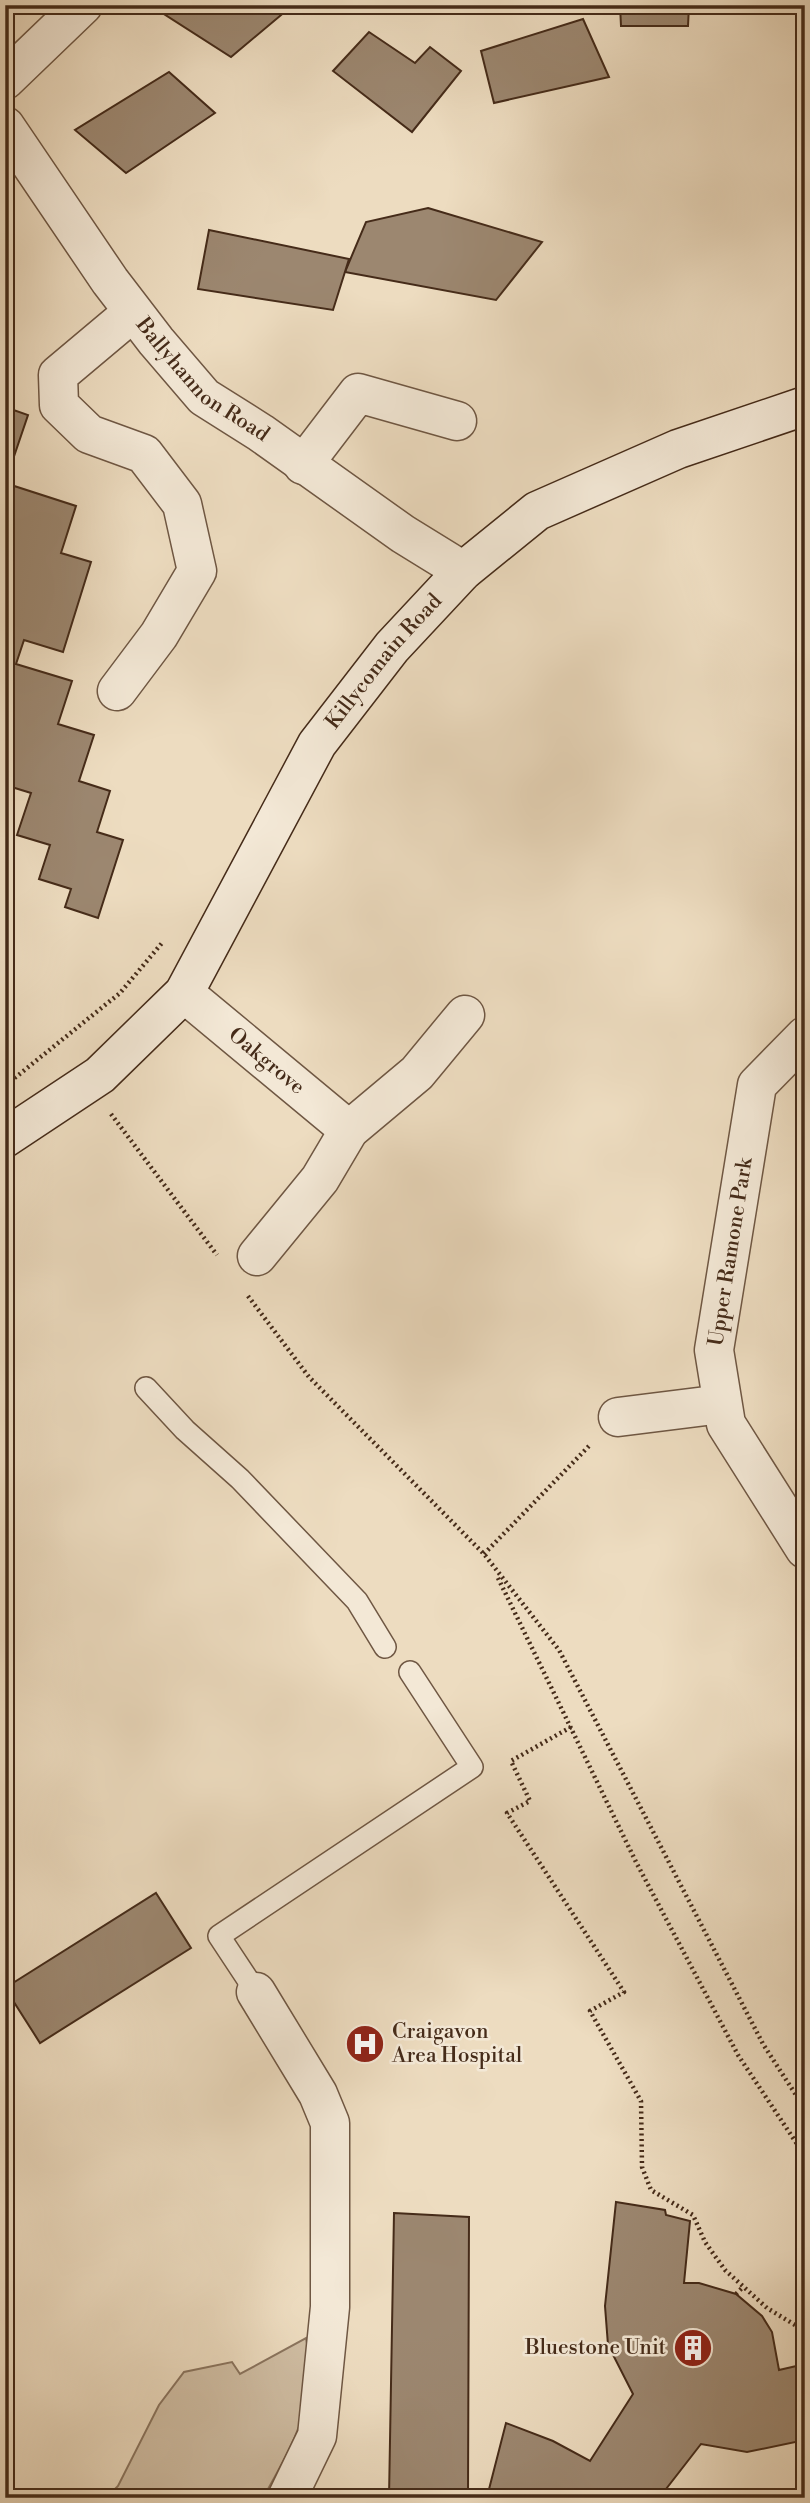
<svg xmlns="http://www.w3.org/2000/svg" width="810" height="2503" font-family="'Libre Bodoni',serif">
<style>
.green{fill:#d0bea4;stroke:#8a745e;stroke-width:2}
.building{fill:#9c8770;stroke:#452b19;stroke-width:2}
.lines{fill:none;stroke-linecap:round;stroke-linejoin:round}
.lane-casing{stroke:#6f5743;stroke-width:24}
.street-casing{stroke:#6f5743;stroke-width:41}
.secondary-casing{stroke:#452b19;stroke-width:41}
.path{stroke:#452b19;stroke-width:4.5;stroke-dasharray:2 3.5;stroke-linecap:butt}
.lane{stroke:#f3e8d6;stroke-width:21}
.street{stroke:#f3e8d6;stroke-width:38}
.secondary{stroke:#f3e8d6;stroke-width:38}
.labels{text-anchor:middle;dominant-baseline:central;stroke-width:5;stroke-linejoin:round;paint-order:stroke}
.street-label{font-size:21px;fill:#452b19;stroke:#f3e8d6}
.poi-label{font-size:21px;fill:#452b19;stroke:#f3e8d6;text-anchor:start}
</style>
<rect width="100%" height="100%" fill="#eddcc0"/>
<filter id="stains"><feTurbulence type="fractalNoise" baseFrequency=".00286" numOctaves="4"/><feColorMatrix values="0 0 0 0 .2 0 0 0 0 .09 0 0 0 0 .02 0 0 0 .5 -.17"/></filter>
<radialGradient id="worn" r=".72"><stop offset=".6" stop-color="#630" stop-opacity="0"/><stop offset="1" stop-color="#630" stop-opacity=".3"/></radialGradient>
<path class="green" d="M306,2338C308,2350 312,2364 311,2376C308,2420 284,2461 263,2498H106L118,2486L159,2405L184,2372L232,2362L240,2374Z"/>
<g class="building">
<path d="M174,5H293L231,57L164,14Z"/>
<path d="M620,5H689L688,26H621Z"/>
<path d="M583,19L609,77L494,103L481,51Z"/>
<path d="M369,32L415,63L430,47L461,71L412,132L333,71Z"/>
<path d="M169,72L215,113L126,173L75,130Z"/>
<path d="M428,208L542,242L496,300L345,272L366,222Z"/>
<path d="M209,230L349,259L333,310L198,289Z"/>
<path d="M5,407L28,415L5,483L76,506L61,553L91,562L63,652L24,640L16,664L72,681L58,724L94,735L79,781L110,791L97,832L123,840L98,918L65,907L71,889L39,879L50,845L17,835L31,793L5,785V605L8,595L5,594Z"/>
<path d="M156,1893L191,1948L40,2043L5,1988Z"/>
<path d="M616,2202L665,2210L666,2215L690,2221L684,2283H699L736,2294L762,2316L772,2332L779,2370L805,2364V2440L747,2452L701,2444L659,2498L487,2497L506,2423L553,2441L590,2461L633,2394L608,2345L605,2306Z"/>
<path d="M394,2213L469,2217L468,2498H389Z"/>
</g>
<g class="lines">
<g class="lane-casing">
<g id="lane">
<path d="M146,1388L185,1430L240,1479L357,1601L385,1647"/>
<path d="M256,1992L219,1936L472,1767L410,1672"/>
</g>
</g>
<g class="street-casing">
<g id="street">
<path d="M5,80L83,5"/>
<path id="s1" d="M5,126L110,281L156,341L204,397L261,433L403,534L463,571"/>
<path d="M303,465L358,393L457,421"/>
<path d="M117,691L159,635L197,571L182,504L144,454L89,434L59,405L58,375L133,312"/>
<path id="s2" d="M184,993L349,1130"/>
<path d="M805,1036L757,1085L714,1350L726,1424L805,1549"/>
<path d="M257,1256L320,1179L349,1130L417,1073L465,1015"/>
<path d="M618,1417L722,1404"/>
<path d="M256,1992L318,2094L330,2123V2307L317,2436L287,2498"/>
</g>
</g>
<g class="secondary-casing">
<g id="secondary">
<path id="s3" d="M5,1138L100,1075L184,993L317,744L392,647L463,571L537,511L678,449L805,406"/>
</g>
</g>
<g class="path">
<path d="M6,1085L120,993L162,943"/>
<path d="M111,1114L217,1255"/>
<path d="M248,1296L309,1377L484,1554L559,1650L763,2044L805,2109"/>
<path d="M484,1554L590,1445"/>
<path d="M498,1578L636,1862L738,2055L805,2156"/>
<path d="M571,1727L511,1761L530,1801L507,1813L624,1992L590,2011L641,2101L642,2167L651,2190L693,2215L705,2242L725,2270L767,2308L805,2331"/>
<path d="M736,2294L742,2288"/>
</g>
<use href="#lane" class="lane"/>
<use href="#street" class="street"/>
<use href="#secondary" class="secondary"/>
</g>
<defs>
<g id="hospital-disc" transform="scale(2.0125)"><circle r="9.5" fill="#8f2418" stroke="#f3e8d6"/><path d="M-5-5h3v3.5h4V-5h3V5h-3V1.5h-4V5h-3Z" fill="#fff"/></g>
<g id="building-disc" transform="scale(2.0125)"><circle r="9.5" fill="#8f2418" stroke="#f3e8d6"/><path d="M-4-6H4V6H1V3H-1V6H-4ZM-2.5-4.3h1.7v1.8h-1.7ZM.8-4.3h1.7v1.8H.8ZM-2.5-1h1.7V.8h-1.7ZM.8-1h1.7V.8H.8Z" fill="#fff"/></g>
</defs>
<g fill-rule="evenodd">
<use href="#hospital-disc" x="365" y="2044"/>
<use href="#building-disc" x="693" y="2348"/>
</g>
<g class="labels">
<g class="street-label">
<text stroke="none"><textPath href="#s1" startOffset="324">Ballyhannon Road</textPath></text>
<text stroke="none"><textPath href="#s3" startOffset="620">Killycomain Road</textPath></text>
<text stroke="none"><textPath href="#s2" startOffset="107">Oakgrove</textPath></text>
<text transform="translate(731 1252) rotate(-81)">Upper Ramone Park</text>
</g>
<g class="poi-label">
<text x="392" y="2032">Craigavon<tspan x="392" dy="24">Area Hospital</tspan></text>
<text x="666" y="2348" text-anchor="end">Bluestone Unit</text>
</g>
</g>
<rect width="810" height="2503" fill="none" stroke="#eddcc0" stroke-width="28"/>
<rect x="7" y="7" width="796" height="2489" fill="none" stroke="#452b19" stroke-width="3.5"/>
<rect x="14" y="14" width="782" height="2475" fill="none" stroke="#452b19" stroke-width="2"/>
<rect width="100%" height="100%" filter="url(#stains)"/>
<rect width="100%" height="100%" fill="url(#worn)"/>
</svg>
